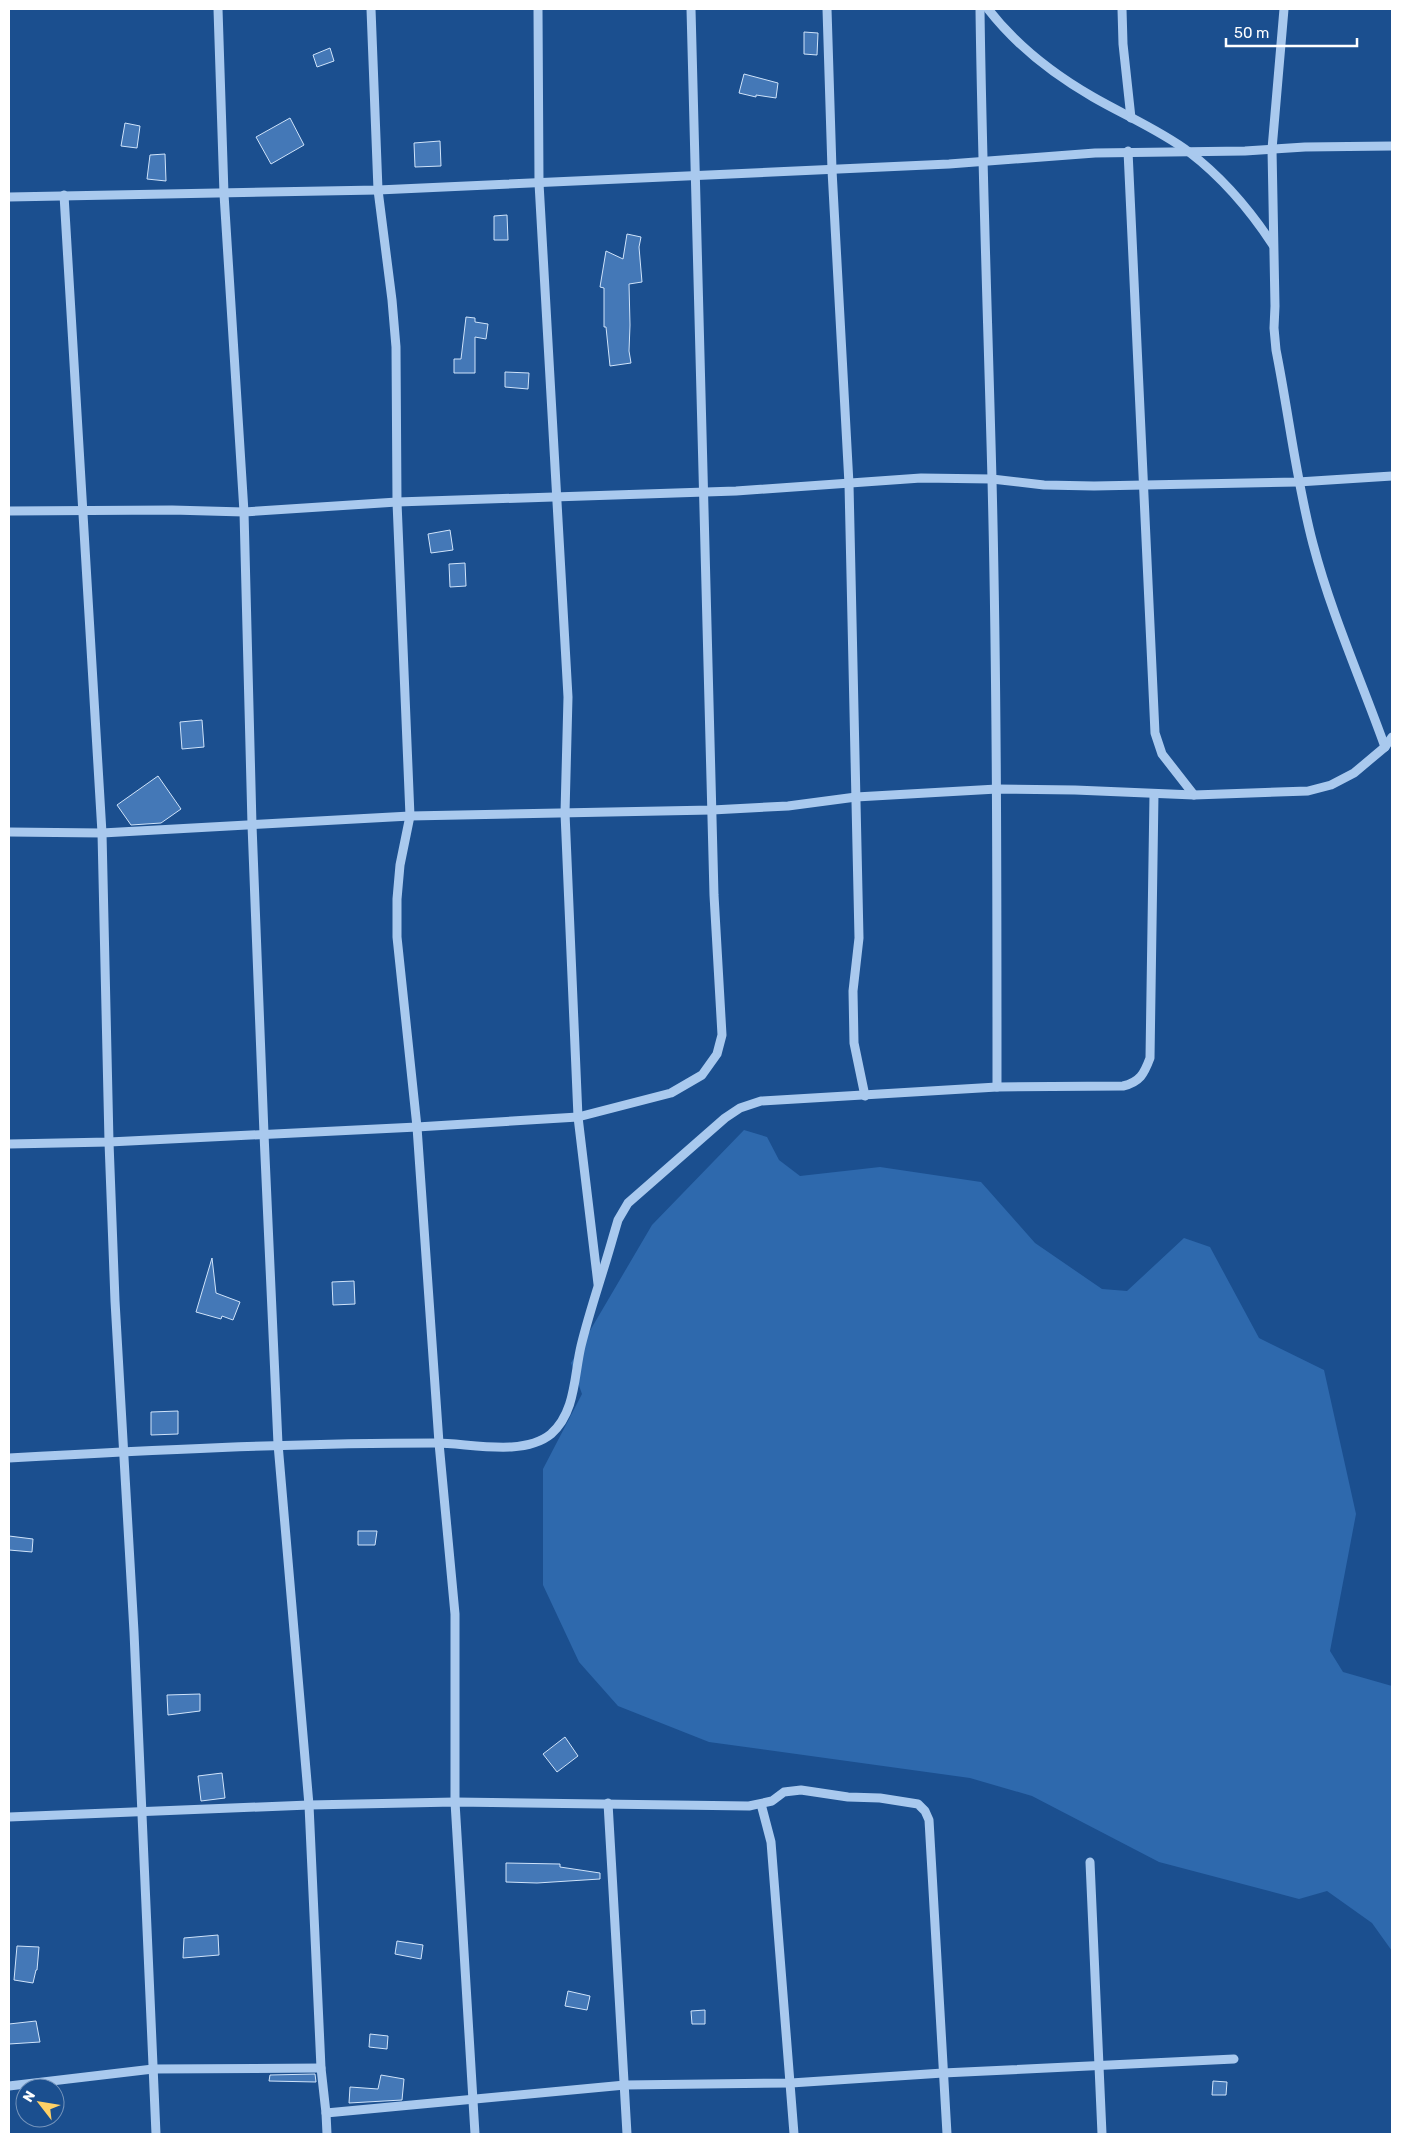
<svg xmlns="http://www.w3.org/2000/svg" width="1401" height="2143" font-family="Rubik,sans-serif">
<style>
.green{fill:#2e69ad}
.building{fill:#4478b7;stroke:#cfe3fa}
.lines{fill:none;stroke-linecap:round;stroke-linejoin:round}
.minor{stroke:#a9c9ee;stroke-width:9}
</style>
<rect width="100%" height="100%" fill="#1b4f8f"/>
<path class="green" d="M744,1130L767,1137L779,1160L800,1176L880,1167L981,1182L1035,1243L1102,1289L1127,1291L1184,1238L1210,1247L1259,1338L1324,1370L1356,1514L1330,1651L1343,1672L1392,1686V1951L1372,1923L1327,1891L1299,1899L1159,1862L1032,1796L970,1778L709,1742L618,1706L579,1662L543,1585V1469L582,1394L571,1363L652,1225Z"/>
<g class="building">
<path d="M804,32L818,33L817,55L804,54Z"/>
<path d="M330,48L334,61L317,67L313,55Z"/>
<path d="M744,74L778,83L776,98L756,95V97L739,93Z"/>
<path d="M290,118L304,145L271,164L256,137Z"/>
<path d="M125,123L140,126L137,148L121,146Z"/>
<path d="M440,141L441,166L415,167L414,143Z"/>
<path d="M165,154L166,181L147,179L150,155Z"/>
<path d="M507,215L508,240H494V216Z"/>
<path d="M627,234L641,237L639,247L642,282L629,284L630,325L629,351L631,363L610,366L606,327H604V288L600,287L606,251L623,259Z"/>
<path d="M466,317L475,318V322L488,324L486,339L475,337V373H454V359H461Z"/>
<path d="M505,372L529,373L528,389L505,387Z"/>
<path d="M450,530L453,550L431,553L428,534Z"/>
<path d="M465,563L466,586L450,587L449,564Z"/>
<path d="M202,720L204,747L182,749L180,722Z"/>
<path d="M158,776L181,809L161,823L131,825L117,805Z"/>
<path d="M212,1258L216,1293L240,1302L233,1320L222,1316L221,1319L196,1312Z"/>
<path d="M354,1281L355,1304L333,1305L332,1282Z"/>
<path d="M178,1411V1434L151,1435V1412Z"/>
<path d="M358,1531H377L375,1545H358Z"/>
<path d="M9,1536L33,1539L32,1552L9,1550Z"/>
<path d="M200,1694V1711L168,1715L167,1695Z"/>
<path d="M565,1737L578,1756L557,1772L543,1754Z"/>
<path d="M222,1773L225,1798L201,1801L198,1776Z"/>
<path d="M506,1863L560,1864V1867L600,1873V1879L537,1883L506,1882Z"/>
<path d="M218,1935L219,1955L183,1958L184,1938Z"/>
<path d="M397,1941L423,1945L421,1959L395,1954Z"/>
<path d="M17,1946L39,1947L37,1970H36L33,1983L14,1980Z"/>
<path d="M568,1991L590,1996L587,2010L565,2006Z"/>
<path d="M705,2010V2024H692L691,2011Z"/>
<path d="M36,2021L40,2042L9,2044V2024Z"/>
<path d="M370,2034L388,2036L387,2049L369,2047Z"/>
<path d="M315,2074L316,2082L269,2081L270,2075Z"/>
<path d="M381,2075L404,2079L402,2100L349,2103L350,2087L378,2089Z"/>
<path d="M1213,2081L1227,2082L1226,2095H1212Z"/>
</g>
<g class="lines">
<g class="minor">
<path d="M218,9L224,194L244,512L252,825L264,1134L278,1444L309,1805L321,2068L326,2113L327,2134"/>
<path d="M371,9L378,190L392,300L396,347L397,502L410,816L400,865L397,899V937L417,1127L439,1443L455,1614V1802L475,2134"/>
<path d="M538,9L539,183L568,697L565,813L578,1117L598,1284"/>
<path d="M827,9L832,170L849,484L859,938L853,991L854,1043L865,1096"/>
<path d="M980,9C982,166 988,323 992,480C997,682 997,884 997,1087"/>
<path d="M988,9C1016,45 1053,74 1093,97C1124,115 1160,130 1189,152C1223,178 1250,210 1273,245"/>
<path d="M1122,9L1123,44L1131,118"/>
<path d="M1284,9L1272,149L1275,306L1274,328L1276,350C1289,415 1296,480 1313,544C1331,613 1361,680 1385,747"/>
<path d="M1128,151L1155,733L1162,754L1194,795"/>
<path d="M64,195L102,833L109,1142L115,1301L134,1632L156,2134"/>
<path d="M9,197L378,190L949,164L1095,153L1245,151L1305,147L1392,146"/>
<path d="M9,511L172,510L244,512L397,502L736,491L921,478L992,479L1044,485L1094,486L1298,482L1392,476"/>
<path d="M9,832L102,833L410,816L712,810L788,806L856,797L997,789L1075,790L1194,795L1308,791L1331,785L1354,773L1385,747L1392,737"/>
<path d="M9,1144L109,1142L417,1127L578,1117L671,1093L702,1075L717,1054L722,1035L714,895L691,9"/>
<path d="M9,1458C151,1450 293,1443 436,1443C469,1443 523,1457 551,1434C576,1412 574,1375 581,1346C590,1309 603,1273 613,1237L618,1220L628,1203L725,1118L740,1108L761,1101L997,1087L1123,1086C1140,1082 1144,1074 1150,1058L1154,794"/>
<path d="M608,1803L627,2134"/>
<path d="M761,1804L771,1842L794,2134"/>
<path d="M9,1817L309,1805L455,1802L749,1806L772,1801L784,1792L801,1790L848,1797L880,1798L918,1804L925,1811L929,1820L947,2134"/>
<path d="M1090,1862L1102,2134"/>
<path d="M9,2086L153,2069L321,2068"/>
<path d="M326,2113L625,2085L791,2083L943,2073L1234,2059"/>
</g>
</g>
<rect width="1401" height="2143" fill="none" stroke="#ffffff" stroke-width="20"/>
<g transform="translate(40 2103) rotate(301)"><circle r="24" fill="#1b4f8f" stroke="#7695bc"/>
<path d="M0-4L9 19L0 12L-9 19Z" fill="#ffd166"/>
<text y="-8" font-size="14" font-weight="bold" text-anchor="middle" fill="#ffffff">N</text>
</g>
<path d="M1226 38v8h131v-8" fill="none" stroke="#ffffff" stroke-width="2.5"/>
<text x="1234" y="38" font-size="15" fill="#ffffff" stroke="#1b4f8f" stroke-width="4" paint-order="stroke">50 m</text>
</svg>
